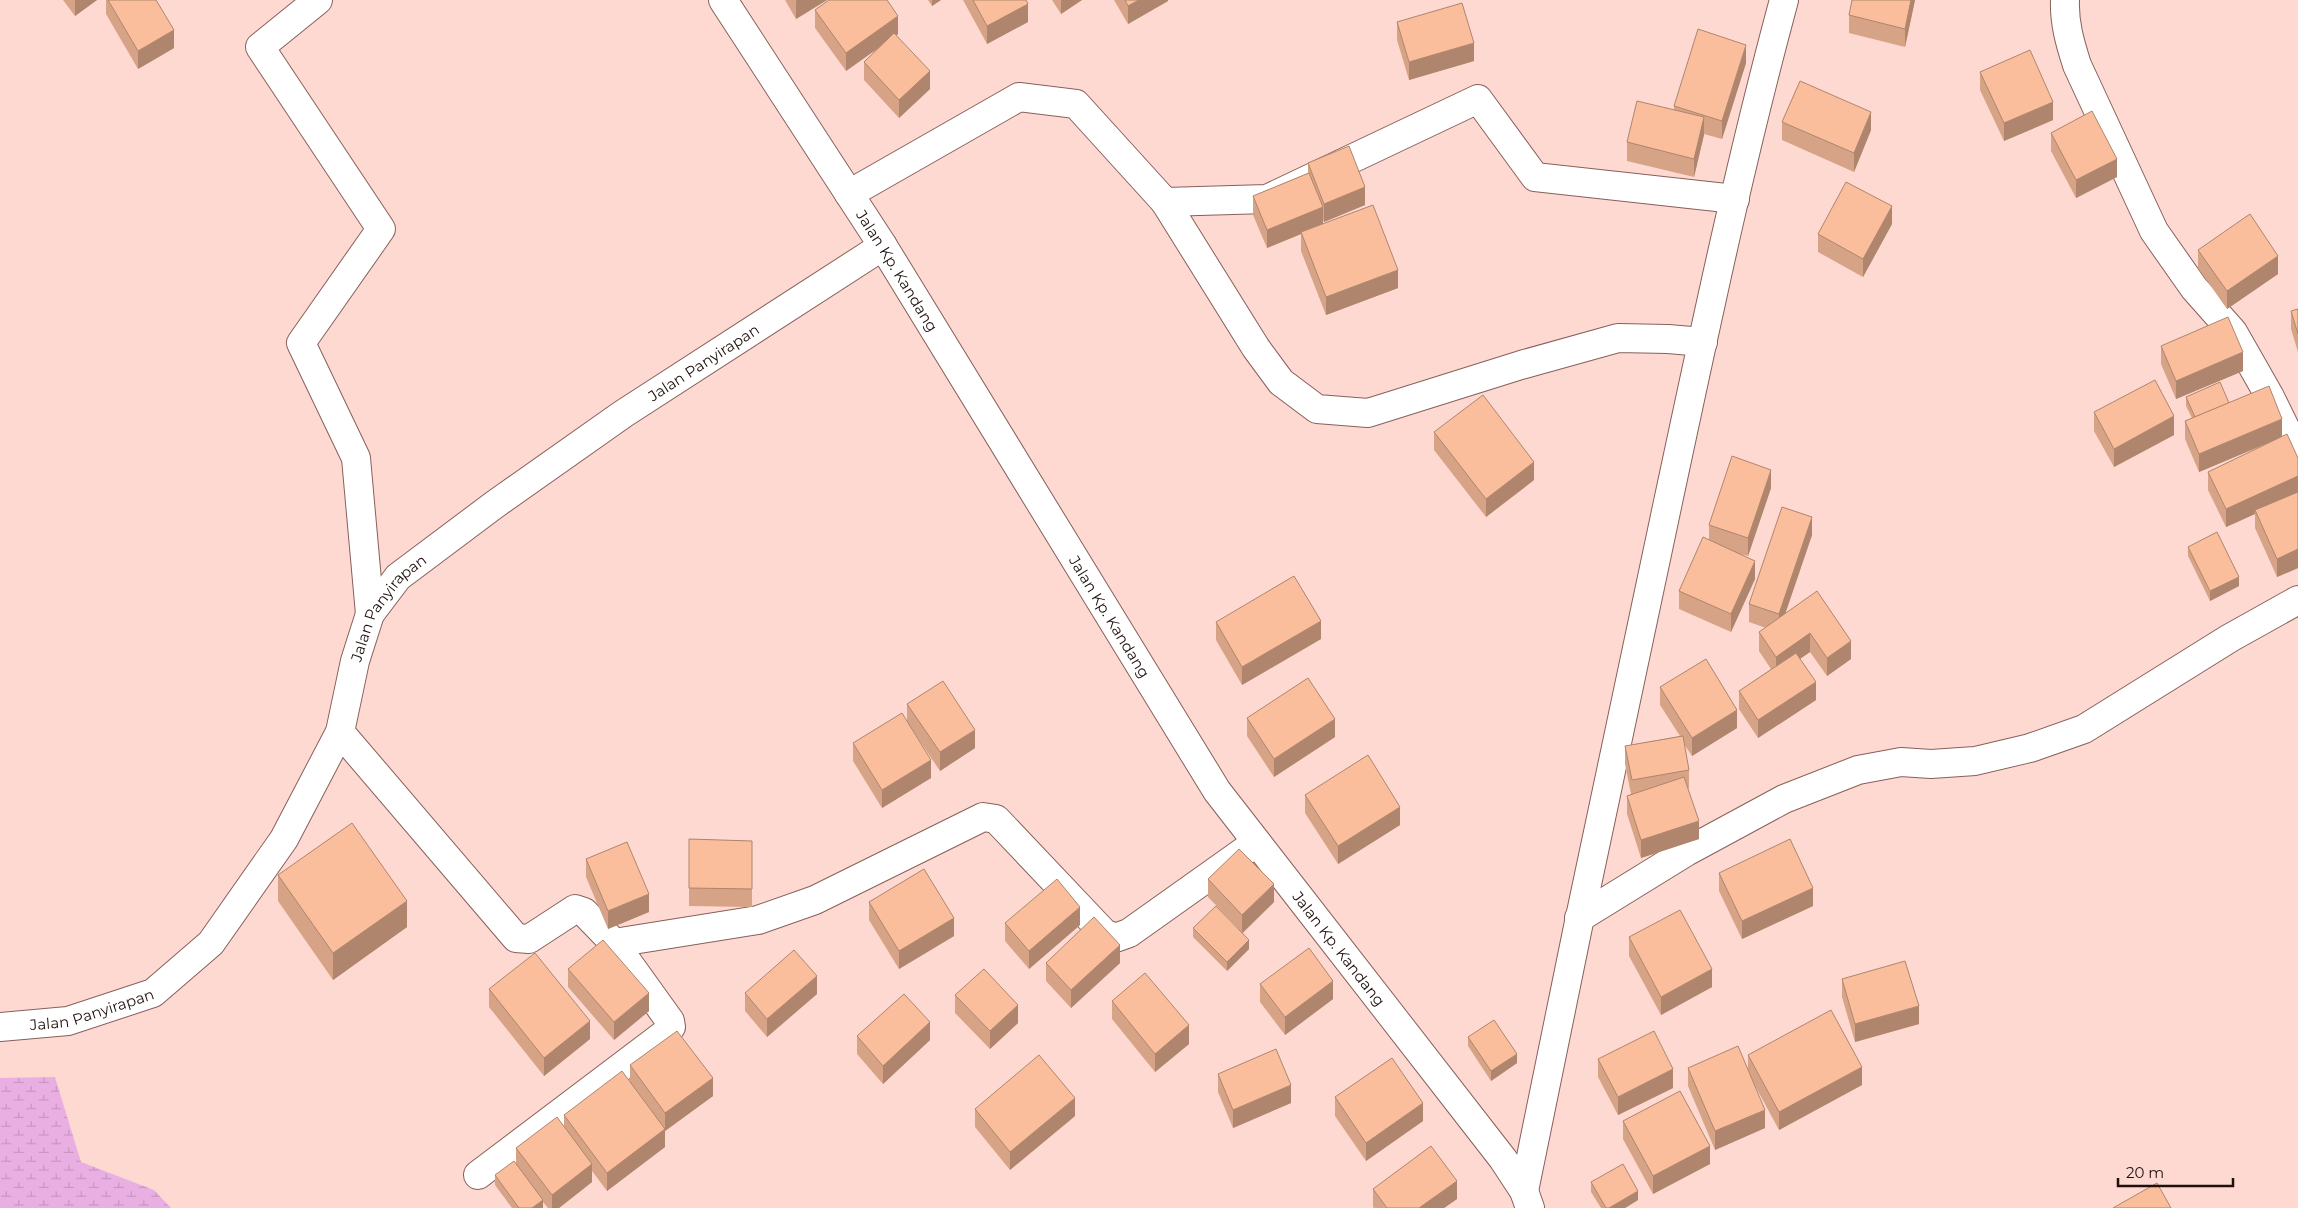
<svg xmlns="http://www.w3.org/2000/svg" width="2298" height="1208" font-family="Montserrat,sans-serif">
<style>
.wetland{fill:url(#wetland-marsh)}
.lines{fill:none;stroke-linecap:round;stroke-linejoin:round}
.minor-casing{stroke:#876059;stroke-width:30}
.minor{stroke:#fff;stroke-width:28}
.wall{fill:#d7a386}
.shaded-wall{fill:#af856d}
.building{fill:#fabe9c;stroke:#af856d}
.labels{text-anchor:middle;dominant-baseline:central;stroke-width:4;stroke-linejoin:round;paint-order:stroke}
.street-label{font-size:15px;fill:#1f100d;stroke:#fed9d2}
</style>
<defs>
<pattern id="wetland-marsh" width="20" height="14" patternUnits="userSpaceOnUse" patternTransform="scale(1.25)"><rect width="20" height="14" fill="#e9afe3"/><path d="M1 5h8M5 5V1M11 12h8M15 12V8" fill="none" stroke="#c796c2"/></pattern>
</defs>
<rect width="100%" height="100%" fill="#fed9d2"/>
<path class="wetland" d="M55,1077L81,1162L154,1190L171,1208H0V1078Z"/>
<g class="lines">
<g class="minor-casing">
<g id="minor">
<path d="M318,0L260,47L381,229L301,343L356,458L370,614"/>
<path id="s1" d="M723,0L883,246L1217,791L1503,1159L1524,1191L1530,1208"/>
<path d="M2065,0C2064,23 2070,43 2077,65L2154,231L2194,288L2233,332L2270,397L2298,454"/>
<path d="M849,194L1019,97L1076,104L1165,202L1267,199L1478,99L1535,177L1735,199"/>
<path d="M1165,202L1256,348L1281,382L1317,409L1368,413L1521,365L1618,338L1668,339L1703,342"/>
<path d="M340,732L516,938L529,939L575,909L584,912L614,943L758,920L815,900L983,817L996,819L1104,933L1115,938L1129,933L1250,847"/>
<path d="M1579,918L1686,852L1784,799L1858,770L1901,762L1931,764L1975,761L2030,748L2084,729L2230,638L2298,600"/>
<path id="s2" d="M0,1027L68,1021L153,993L211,943L284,839L340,732L355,661L370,614L398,577L494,505L623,414L883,246"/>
<path d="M478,1175L666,1033L671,1027L670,1021L614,943"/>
<path d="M1524,1191C1570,961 1619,731 1668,502C1704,334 1739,166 1784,0"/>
</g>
</g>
<use href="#minor" class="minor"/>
</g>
<g class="wall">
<path d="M63,0H97L75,16Z"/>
<path d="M106,0H156L174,48L138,69L106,14Z"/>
<path d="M785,0H827L796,19Z"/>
<path d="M928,0H941L932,6Z"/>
<path d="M963,0H1026L1028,22L987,44Z"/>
<path d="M1052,0H1082L1061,14Z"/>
<path d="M1114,0H1168V1L1128,24Z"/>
<path d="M1915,0L1905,47L1849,33V15Z"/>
<path d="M815,10L898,34L896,35L930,89L899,118L864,80V62L877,49L846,71L815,28Z"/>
<path d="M1397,22L1474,61L1409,80L1397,40Z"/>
<path d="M1746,63L1722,139L1704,134L1694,177L1627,161V142L1674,110V106Z"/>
<path d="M1980,72L2053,120L2004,141L1980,90Z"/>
<path d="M1782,122L1871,130L1854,172L1782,140Z"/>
<path d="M2051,133L2117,177L2076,198L2051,151Z"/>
<path d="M1308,163L1365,205L1324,222L1323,220V224L1398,288L1326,315L1301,251V234L1267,248L1253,215V196L1308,173Z"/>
<path d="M1892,224L1863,277L1818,252V234Z"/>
<path d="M2198,250L2278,274L2227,309L2198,268Z"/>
<path d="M2298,309V352L2291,329V311Z"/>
<path d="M2161,346L2243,371L2176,399L2161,364Z"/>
<path d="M2186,397L2229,403L2282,437L2298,458V568L2277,577L2255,528V514L2226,527L2208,490V472L2278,439L2199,472L2185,439V421L2192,418L2186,406Z"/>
<path d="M2094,412L2174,435L2114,467L2094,431Z"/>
<path d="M1434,432L1534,480L1486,517L1434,450Z"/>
<path d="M1771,488L1748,556L1740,554L1755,579L1731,632L1679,609V591L1709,539V525Z"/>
<path d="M1812,535L1785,614L1851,659L1827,676L1810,652L1800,659L1816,700L1758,738L1739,709V691L1771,669L1759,651V632L1766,628L1749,622V604Z"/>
<path d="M2188,547L2239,586L2210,601L2188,556Z"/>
<path d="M1216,622L1321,639L1242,685L1216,640Z"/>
<path d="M1660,687L1737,728L1692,756L1684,744L1689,770V788H1688L1699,839L1641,858L1627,814V796L1631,794L1625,764V746L1680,736L1660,705Z"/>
<path d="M907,704L975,748L940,771L907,722Z"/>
<path d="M1247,718L1335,737L1274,777L1247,736Z"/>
<path d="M853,743L931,778L882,808L853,761Z"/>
<path d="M1305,795L1400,825L1338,864L1305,813Z"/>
<path d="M689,839L752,841V907L689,906Z"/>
<path d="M586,859L649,912L608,929L586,877Z"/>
<path d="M1719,873L1813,906L1742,939L1719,891Z"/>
<path d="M278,875L407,927L333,980L278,901Z"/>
<path d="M1208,879L1274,902L1243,933L1249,949L1227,971L1193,937V928L1239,929L1208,897Z"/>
<path d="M869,902L954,936L899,969L869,920Z"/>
<path d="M1005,923L1080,925L1029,969L1005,941Z"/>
<path d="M1629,937L1712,987L1661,1015L1629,956Z"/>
<path d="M1046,963H1120L1071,1008L1046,981Z"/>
<path d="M568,969L649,1011L614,1040L568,987Z"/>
<path d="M1842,979L1919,1024L1855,1042L1842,997Z"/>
<path d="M1260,984L1333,999L1285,1035L1260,1002Z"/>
<path d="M489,989L590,1039L544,1076L489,1007Z"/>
<path d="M745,993L817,994L767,1037L745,1011Z"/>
<path d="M955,995L1018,1023L990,1049L955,1013Z"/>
<path d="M1112,1001L1189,1044L1155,1072L1112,1019Z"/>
<path d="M857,1036L930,1040L883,1084L857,1054Z"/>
<path d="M1468,1037L1517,1063L1491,1081L1468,1046Z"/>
<path d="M1748,1055L1862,1085L1779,1130L1752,1080L1765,1128L1715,1150L1688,1086V1068L1748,1071Z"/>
<path d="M1598,1059L1673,1088L1618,1115L1598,1077Z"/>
<path d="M630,1065L713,1096L665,1131V1147L607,1191L592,1171V1182L559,1208H548L543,1202V1208H512L495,1185V1175L516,1165V1148L564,1127V1115L630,1082Z"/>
<path d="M1218,1074L1291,1103L1233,1128L1218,1092Z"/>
<path d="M1335,1097L1423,1121L1366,1161L1335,1116Z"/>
<path d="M975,1109L1075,1116L1010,1170L975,1127Z"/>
<path d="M1623,1121L1710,1164L1653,1194L1623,1139Z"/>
<path d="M1591,1182L1638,1200L1625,1208H1601L1591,1192Z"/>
<path d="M1373,1189L1457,1199L1444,1208H1374L1373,1207Z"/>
</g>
<g class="shaded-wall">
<path d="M75,0H97L75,16Z"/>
<path d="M797,0H827L796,19V1Z"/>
<path d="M932,0H941L932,6Z"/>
<path d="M1061,0H1082L1061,14Z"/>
<path d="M1139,0H1168V1L1128,24V6Z"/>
<path d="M1911,0H1915L1905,47V29Z"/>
<path d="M1028,4V22L987,44V26Z"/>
<path d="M898,16V34L846,71V53Z"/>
<path d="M174,30V48L138,69V51Z"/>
<path d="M1474,43V61L1409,80V62Z"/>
<path d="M1746,45V63L1722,139V121Z"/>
<path d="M930,71V89L899,118V100Z"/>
<path d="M2053,102V120L2004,141V123Z"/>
<path d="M1871,112V130L1854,172V153Z"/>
<path d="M1704,117V135L1694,177V159Z"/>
<path d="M2117,159V177L2076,198V180Z"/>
<path d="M1365,187V205L1324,222V204Z"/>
<path d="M1892,206V224L1863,277V259Z"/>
<path d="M1323,207V225L1301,232V234L1267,248V230Z"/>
<path d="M2278,256V274L2227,309V291Z"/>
<path d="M1398,270V288L1326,315V297Z"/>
<path d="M2243,352V371L2176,399V381Z"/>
<path d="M2174,416V435L2114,467V449Z"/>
<path d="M2282,419V437L2199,472V454Z"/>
<path d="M1534,462V480L1486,517V499Z"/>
<path d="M1771,470V488L1748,556V538Z"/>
<path d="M2298,476V494L2255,510V514L2226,527V509Z"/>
<path d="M1812,517V535L1779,632V614Z"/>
<path d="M2298,549V568L2277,577V559Z"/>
<path d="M1755,561V579L1731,632V614Z"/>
<path d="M2239,577V586L2210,601V591Z"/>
<path d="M1321,621V639L1242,685V667Z"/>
<path d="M1810,633V652L1776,675V657Z"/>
<path d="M1851,641V659L1827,676V658Z"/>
<path d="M1816,682V700L1758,738V720Z"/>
<path d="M1737,710V728L1692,756V738Z"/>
<path d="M1335,719V737L1274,777V759Z"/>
<path d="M975,730V748L940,771V752Z"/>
<path d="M931,760V778L882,808V790Z"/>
<path d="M1400,807V825L1338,864V846Z"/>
<path d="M1699,821V839L1641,858V840Z"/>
<path d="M1274,884V902L1242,933V915Z"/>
<path d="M1813,888V906L1742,939V921Z"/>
<path d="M649,894V912L608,929V911Z"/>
<path d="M407,901V927L333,980V953Z"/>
<path d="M1080,907V925L1029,969V951Z"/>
<path d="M954,918V936L899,969V951Z"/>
<path d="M1249,940V949L1227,971V962Z"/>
<path d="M1120,945V963L1071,1008V990Z"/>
<path d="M1712,969V987L1661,1015V997Z"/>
<path d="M817,976V994L767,1037V1019Z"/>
<path d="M1333,981V999L1285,1035V1017Z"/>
<path d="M649,993V1011L614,1040V1022Z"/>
<path d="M1018,1005V1023L990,1049V1031Z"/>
<path d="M1919,1006V1024L1855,1042V1024Z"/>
<path d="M590,1021V1039L544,1076V1058Z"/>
<path d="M930,1022V1040L883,1084V1066Z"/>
<path d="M1189,1025V1044L1155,1072V1054Z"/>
<path d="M1517,1054V1063L1491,1081V1071Z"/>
<path d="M1862,1067V1085L1779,1130V1112Z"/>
<path d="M1673,1069V1088L1618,1115V1097Z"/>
<path d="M713,1078V1096L665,1131V1147L607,1191V1173L665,1129V1113Z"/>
<path d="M1291,1085V1103L1233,1128V1110Z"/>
<path d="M1075,1098V1116L1010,1170V1152Z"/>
<path d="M1423,1103V1121L1366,1161V1143Z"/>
<path d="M1765,1110V1128L1715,1150V1131Z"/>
<path d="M1710,1146V1164L1653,1194V1176Z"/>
<path d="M592,1164V1182L559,1208H552V1195Z"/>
<path d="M1457,1181V1199L1444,1208H1419Z"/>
<path d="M1638,1191V1200L1625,1208H1609Z"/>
<path d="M543,1200V1208H532Z"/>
</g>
<g class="building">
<path d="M108,0H156L174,30L138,51Z"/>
<path d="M829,0H887L898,16L846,53L815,10Z"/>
<path d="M973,0H1026L1028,4L987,26Z"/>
<path d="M1125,0H1139L1128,6Z"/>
<path d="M1852,0H1911L1905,29L1849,15Z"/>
<path d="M1462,3L1474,43L1409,62L1397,22Z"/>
<path d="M1698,29L1746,45L1722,121L1674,106Z"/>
<path d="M894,33L930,71L899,100L864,62Z"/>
<path d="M2030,50L2053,102L2004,123L1980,72Z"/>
<path d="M1800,81L1871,112L1854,153L1782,122Z"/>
<path d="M1637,101L1704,117L1694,159L1627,142Z"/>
<path d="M2092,111L2117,159L2076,180L2051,133Z"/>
<path d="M1349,146L1365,187L1324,204L1308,163Z"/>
<path d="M1309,173L1323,207L1267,230L1253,196Z"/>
<path d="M1846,182L1892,206L1863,259L1818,234Z"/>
<path d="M1373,205L1398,270L1326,297L1301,232Z"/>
<path d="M2250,214L2278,256L2227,291L2198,250Z"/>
<path d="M2298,309V334L2291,311Z"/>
<path d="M2228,317L2243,352L2176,381L2161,346Z"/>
<path d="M2155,380L2174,416L2114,449L2094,412Z"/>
<path d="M2220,382L2229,403L2195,417L2186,397Z"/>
<path d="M2269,386L2282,419L2199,454L2185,421Z"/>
<path d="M1483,395L1534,462L1486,499L1434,432Z"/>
<path d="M2287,434L2298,458V476L2226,509L2208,472Z"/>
<path d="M1732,456L1771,470L1748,538L1709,525Z"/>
<path d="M2298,492V549L2277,559L2255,510Z"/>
<path d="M1782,507L1812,517L1779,614L1749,604Z"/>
<path d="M2217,532L2239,577L2210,591L2188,547Z"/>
<path d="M1703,537L1755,561L1731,614L1679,591Z"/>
<path d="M1294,576L1321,621L1242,667L1216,622Z"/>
<path d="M1817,591L1851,641L1827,658L1810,633L1776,657L1759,632Z"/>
<path d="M1796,653L1816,682L1758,720L1739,691Z"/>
<path d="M1706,659L1737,710L1692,738L1660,687Z"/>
<path d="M1308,678L1335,719L1274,759L1247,718Z"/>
<path d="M943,681L975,730L940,752L907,704Z"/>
<path d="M902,713L931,760L882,790L853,743Z"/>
<path d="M1683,736L1689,770L1632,780L1625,746Z"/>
<path d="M1368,755L1400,807L1338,846L1305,795Z"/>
<path d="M1684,777L1699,821L1641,840L1627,796Z"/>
<path d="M352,823L407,901L333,953L278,875Z"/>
<path d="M689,839L752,841V889L689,888Z"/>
<path d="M1790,839L1813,888L1742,921L1719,873Z"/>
<path d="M627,842L649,894L608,911L586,859Z"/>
<path d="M1239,849L1274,884L1242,915L1208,879Z"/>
<path d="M924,869L954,918L899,951L869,902Z"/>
<path d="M1057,879L1080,907L1029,951L1005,923Z"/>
<path d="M1216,906L1249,940L1227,962L1193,928Z"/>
<path d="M1680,910L1712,969L1661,997L1629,937Z"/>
<path d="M1094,917L1120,945L1071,990L1046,963Z"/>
<path d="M603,940L649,993L614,1022L568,969Z"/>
<path d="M1309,948L1333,981L1285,1017L1260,984Z"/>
<path d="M794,950L817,976L767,1019L745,993Z"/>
<path d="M535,953L590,1021L544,1058L489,989Z"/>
<path d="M1905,961L1919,1006L1855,1024L1842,979Z"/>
<path d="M984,969L1018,1005L990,1031L955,995Z"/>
<path d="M1145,973L1189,1025L1155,1054L1112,1001Z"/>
<path d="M904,994L930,1022L883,1066L857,1036Z"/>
<path d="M1831,1010L1862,1067L1779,1112L1748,1055Z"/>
<path d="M1494,1020L1517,1054L1491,1071L1468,1037Z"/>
<path d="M677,1031L713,1078L665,1113L630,1065Z"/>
<path d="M1654,1031L1673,1069L1618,1097L1598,1059Z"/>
<path d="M1738,1046L1765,1110L1715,1131L1688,1068Z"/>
<path d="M1276,1049L1291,1085L1233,1110L1218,1074Z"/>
<path d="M1039,1055L1075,1098L1010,1152L975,1109Z"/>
<path d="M1392,1058L1423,1103L1366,1143L1335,1097Z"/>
<path d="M622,1071L665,1129L607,1173L564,1115Z"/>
<path d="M1680,1091L1710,1146L1653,1176L1623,1121Z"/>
<path d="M557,1117L592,1164L552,1195L516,1148Z"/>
<path d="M1431,1146L1457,1181L1419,1208H1387L1373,1189Z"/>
<path d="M514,1161L543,1200L532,1208H519L495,1175Z"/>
<path d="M1623,1164L1638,1191L1609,1208H1606L1591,1182Z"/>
<path d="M2157,1183L2171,1208H2113Z"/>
</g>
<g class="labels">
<g class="street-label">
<text stroke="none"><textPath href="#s1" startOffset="322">Jalan Kp. Kandang</textPath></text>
<text stroke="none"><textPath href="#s2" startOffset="1024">Jalan Panyirapan</textPath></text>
<text stroke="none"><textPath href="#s2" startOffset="619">Jalan Panyirapan</textPath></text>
<text stroke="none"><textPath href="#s1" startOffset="728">Jalan Kp. Kandang</textPath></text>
<text stroke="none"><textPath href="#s1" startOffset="1132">Jalan Kp. Kandang</textPath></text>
<text stroke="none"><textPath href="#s2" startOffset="94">Jalan Panyirapan</textPath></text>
</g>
</g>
<path d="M2118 1178v8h115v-8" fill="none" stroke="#1f100d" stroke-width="2.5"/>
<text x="2126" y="1178" font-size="15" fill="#1f100d" stroke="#fed9d2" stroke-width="4" paint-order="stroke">20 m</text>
</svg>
